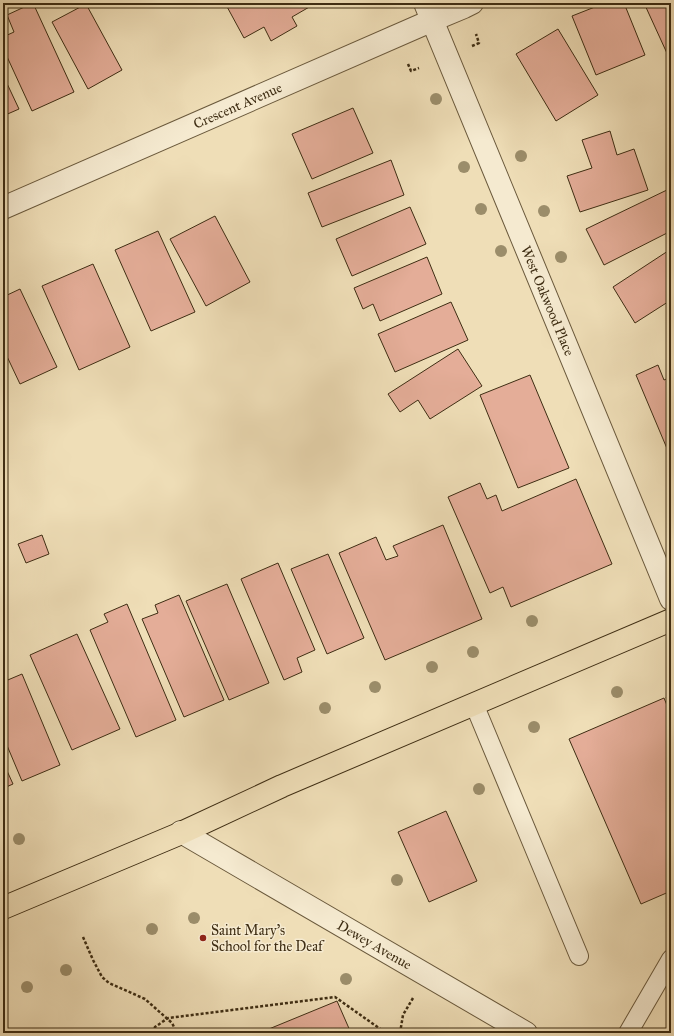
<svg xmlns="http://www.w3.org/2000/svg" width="674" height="1036" font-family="'IM FELL Great Primer',serif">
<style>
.building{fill:#e4ad98;stroke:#3e2d13}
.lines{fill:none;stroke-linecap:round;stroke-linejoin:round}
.service-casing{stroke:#6a593c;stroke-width:20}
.minor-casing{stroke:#6a593c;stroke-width:24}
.primary-casing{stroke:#3e2d13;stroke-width:24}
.path{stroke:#3e2d13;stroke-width:2.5;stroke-dasharray:3 2;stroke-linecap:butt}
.service{stroke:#f5ead0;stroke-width:18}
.minor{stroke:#f5ead0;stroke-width:22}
.primary{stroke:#efdeb7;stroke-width:22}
.tree{fill:#9b8d6a}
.poi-dot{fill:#8f2418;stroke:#f5ead0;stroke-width:1.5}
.labels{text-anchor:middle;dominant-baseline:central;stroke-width:3;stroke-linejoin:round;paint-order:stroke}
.street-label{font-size:14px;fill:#3e2d13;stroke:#f5ead0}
.poi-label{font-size:14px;fill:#3e2d13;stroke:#f5ead0;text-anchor:start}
</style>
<rect width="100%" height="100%" fill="#efdeb7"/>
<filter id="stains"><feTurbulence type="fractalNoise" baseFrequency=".005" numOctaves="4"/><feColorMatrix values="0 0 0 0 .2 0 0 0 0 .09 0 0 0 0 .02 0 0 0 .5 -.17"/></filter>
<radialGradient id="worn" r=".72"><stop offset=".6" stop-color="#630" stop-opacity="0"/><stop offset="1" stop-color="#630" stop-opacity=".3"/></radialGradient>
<g class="building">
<path d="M33,3L74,92L32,111L3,48V37L14,32L7,15Z"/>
<path d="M225,3H309L311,6L292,17L297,26L271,41L264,27L244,38Z"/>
<path d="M605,3H624L645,55L596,75L572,16Z"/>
<path d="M644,3H671V62Z"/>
<path d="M86,4L122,70L88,89L52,22Z"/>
<path d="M558,29L598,95L556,121L516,54Z"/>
<path d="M3,75L19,109L3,116Z"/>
<path d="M353,108L373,153L312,179L292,134Z"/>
<path d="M610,131L617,155L634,149L648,190L580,212L567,176L592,168L582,140Z"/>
<path d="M391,160L404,195L322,227L308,193Z"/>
<path d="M669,189L671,193V231L604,265L586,229Z"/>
<path d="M410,207L426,244L352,276L336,239Z"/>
<path d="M215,216L250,282L206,306L170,239Z"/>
<path d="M158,231L195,312L151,331L115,250Z"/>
<path d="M671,249V300L635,323L613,287Z"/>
<path d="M427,257L442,294L380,321L373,304L363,309L354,288Z"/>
<path d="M93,264L130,347L79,370L42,286Z"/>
<path d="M20,289L57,367L20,384L3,348V297Z"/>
<path d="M451,302L468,340L395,372L378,334Z"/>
<path d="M458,349L482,386L430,419L418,400L400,412L388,394Z"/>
<path d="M658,365L664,380L671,377V458L636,375Z"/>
<path d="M530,375L569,468L518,488L480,395Z"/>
<path d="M576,479L612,564L511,607L503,587L490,593L448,497L480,483L487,499L496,495L502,511Z"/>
<path d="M443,525L482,619L385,660L339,553L376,537L386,560L398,556L393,546Z"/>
<path d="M42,535L49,554L26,563L18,544Z"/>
<path d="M328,554L364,638L327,654L291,569Z"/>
<path d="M278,563L315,650L297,658L302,672L284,680L241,579Z"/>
<path d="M227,584L269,683L229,700L186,601Z"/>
<path d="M179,595L224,700L184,717L142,619L158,613L155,605Z"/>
<path d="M127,604L176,720L136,737L90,630L108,622L104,614Z"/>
<path d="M77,634L120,729L72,750L30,655Z"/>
<path d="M22,674L60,765L22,781L3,736V682Z"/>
<path d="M671,695V709L666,697Z"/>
<path d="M664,698L671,715V891L641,904L569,739Z"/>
<path d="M3,762L13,784L4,788L6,794L3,795Z"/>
<path d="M446,811L477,881L429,902L398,832Z"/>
<path d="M337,1001L351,1033H265L264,1031Z"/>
</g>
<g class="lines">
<g class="service-casing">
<g id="service">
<path d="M474,704L579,956"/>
<path d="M628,1033L671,959"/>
</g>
</g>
<g class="minor-casing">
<g id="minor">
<path id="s1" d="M425,3L671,599"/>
<path id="s2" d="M3,208L433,20L464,7L472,3"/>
<path id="s3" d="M181,832L526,1033"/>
</g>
</g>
<g class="primary-casing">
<path id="primary" d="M3,908L179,834L282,786L671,620"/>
</g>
<g class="path">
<path d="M472,46L479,43L476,34"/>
<path d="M408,64L411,71L419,68"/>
<path d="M83,937L93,960L102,977L109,983L145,999L172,1023L177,1033"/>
<path d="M153,1033L155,1027L168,1018L335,997L386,1033"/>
<path d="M400,1033L403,1015L413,998"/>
<path d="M404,1033L409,1030L411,1033"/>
</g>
<use href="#service" class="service"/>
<use href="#minor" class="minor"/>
<use href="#primary" class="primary"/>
</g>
<g class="tree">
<circle cx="436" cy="99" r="6"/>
<circle cx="521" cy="156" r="6"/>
<circle cx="464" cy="167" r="6"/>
<circle cx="481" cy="209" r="6"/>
<circle cx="544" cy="211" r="6"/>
<circle cx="501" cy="251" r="6"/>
<circle cx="561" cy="257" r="6"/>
<circle cx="532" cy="621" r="6"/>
<circle cx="473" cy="652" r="6"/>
<circle cx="432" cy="667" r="6"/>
<circle cx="375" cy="687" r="6"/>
<circle cx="617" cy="692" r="6"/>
<circle cx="325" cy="708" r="6"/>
<circle cx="534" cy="727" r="6"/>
<circle cx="479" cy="789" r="6"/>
<circle cx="19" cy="839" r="6"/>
<circle cx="397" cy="880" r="6"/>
<circle cx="194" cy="918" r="6"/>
<circle cx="152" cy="929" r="6"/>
<circle cx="66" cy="970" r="6"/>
<circle cx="346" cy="979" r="6"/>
<circle cx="27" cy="987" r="6"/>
</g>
<circle class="poi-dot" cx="203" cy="938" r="4"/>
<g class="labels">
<g class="street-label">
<text stroke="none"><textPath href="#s2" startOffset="256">Crescent Avenue</textPath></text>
<text stroke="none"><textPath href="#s1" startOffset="322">West Oakwood Place</textPath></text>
<text stroke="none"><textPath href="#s3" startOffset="224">Dewey Avenue</textPath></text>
</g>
<g class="poi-label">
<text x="211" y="930">Saint Mary's<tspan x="211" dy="16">School for the Deaf</tspan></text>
</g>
</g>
<rect width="674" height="1036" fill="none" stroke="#efdeb7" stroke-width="16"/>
<rect x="4" y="4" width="666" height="1028" fill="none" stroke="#3e2d13" stroke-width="2"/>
<rect x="8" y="8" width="658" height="1020" fill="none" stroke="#3e2d13"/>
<rect width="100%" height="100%" filter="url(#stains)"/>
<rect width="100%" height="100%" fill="url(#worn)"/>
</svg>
